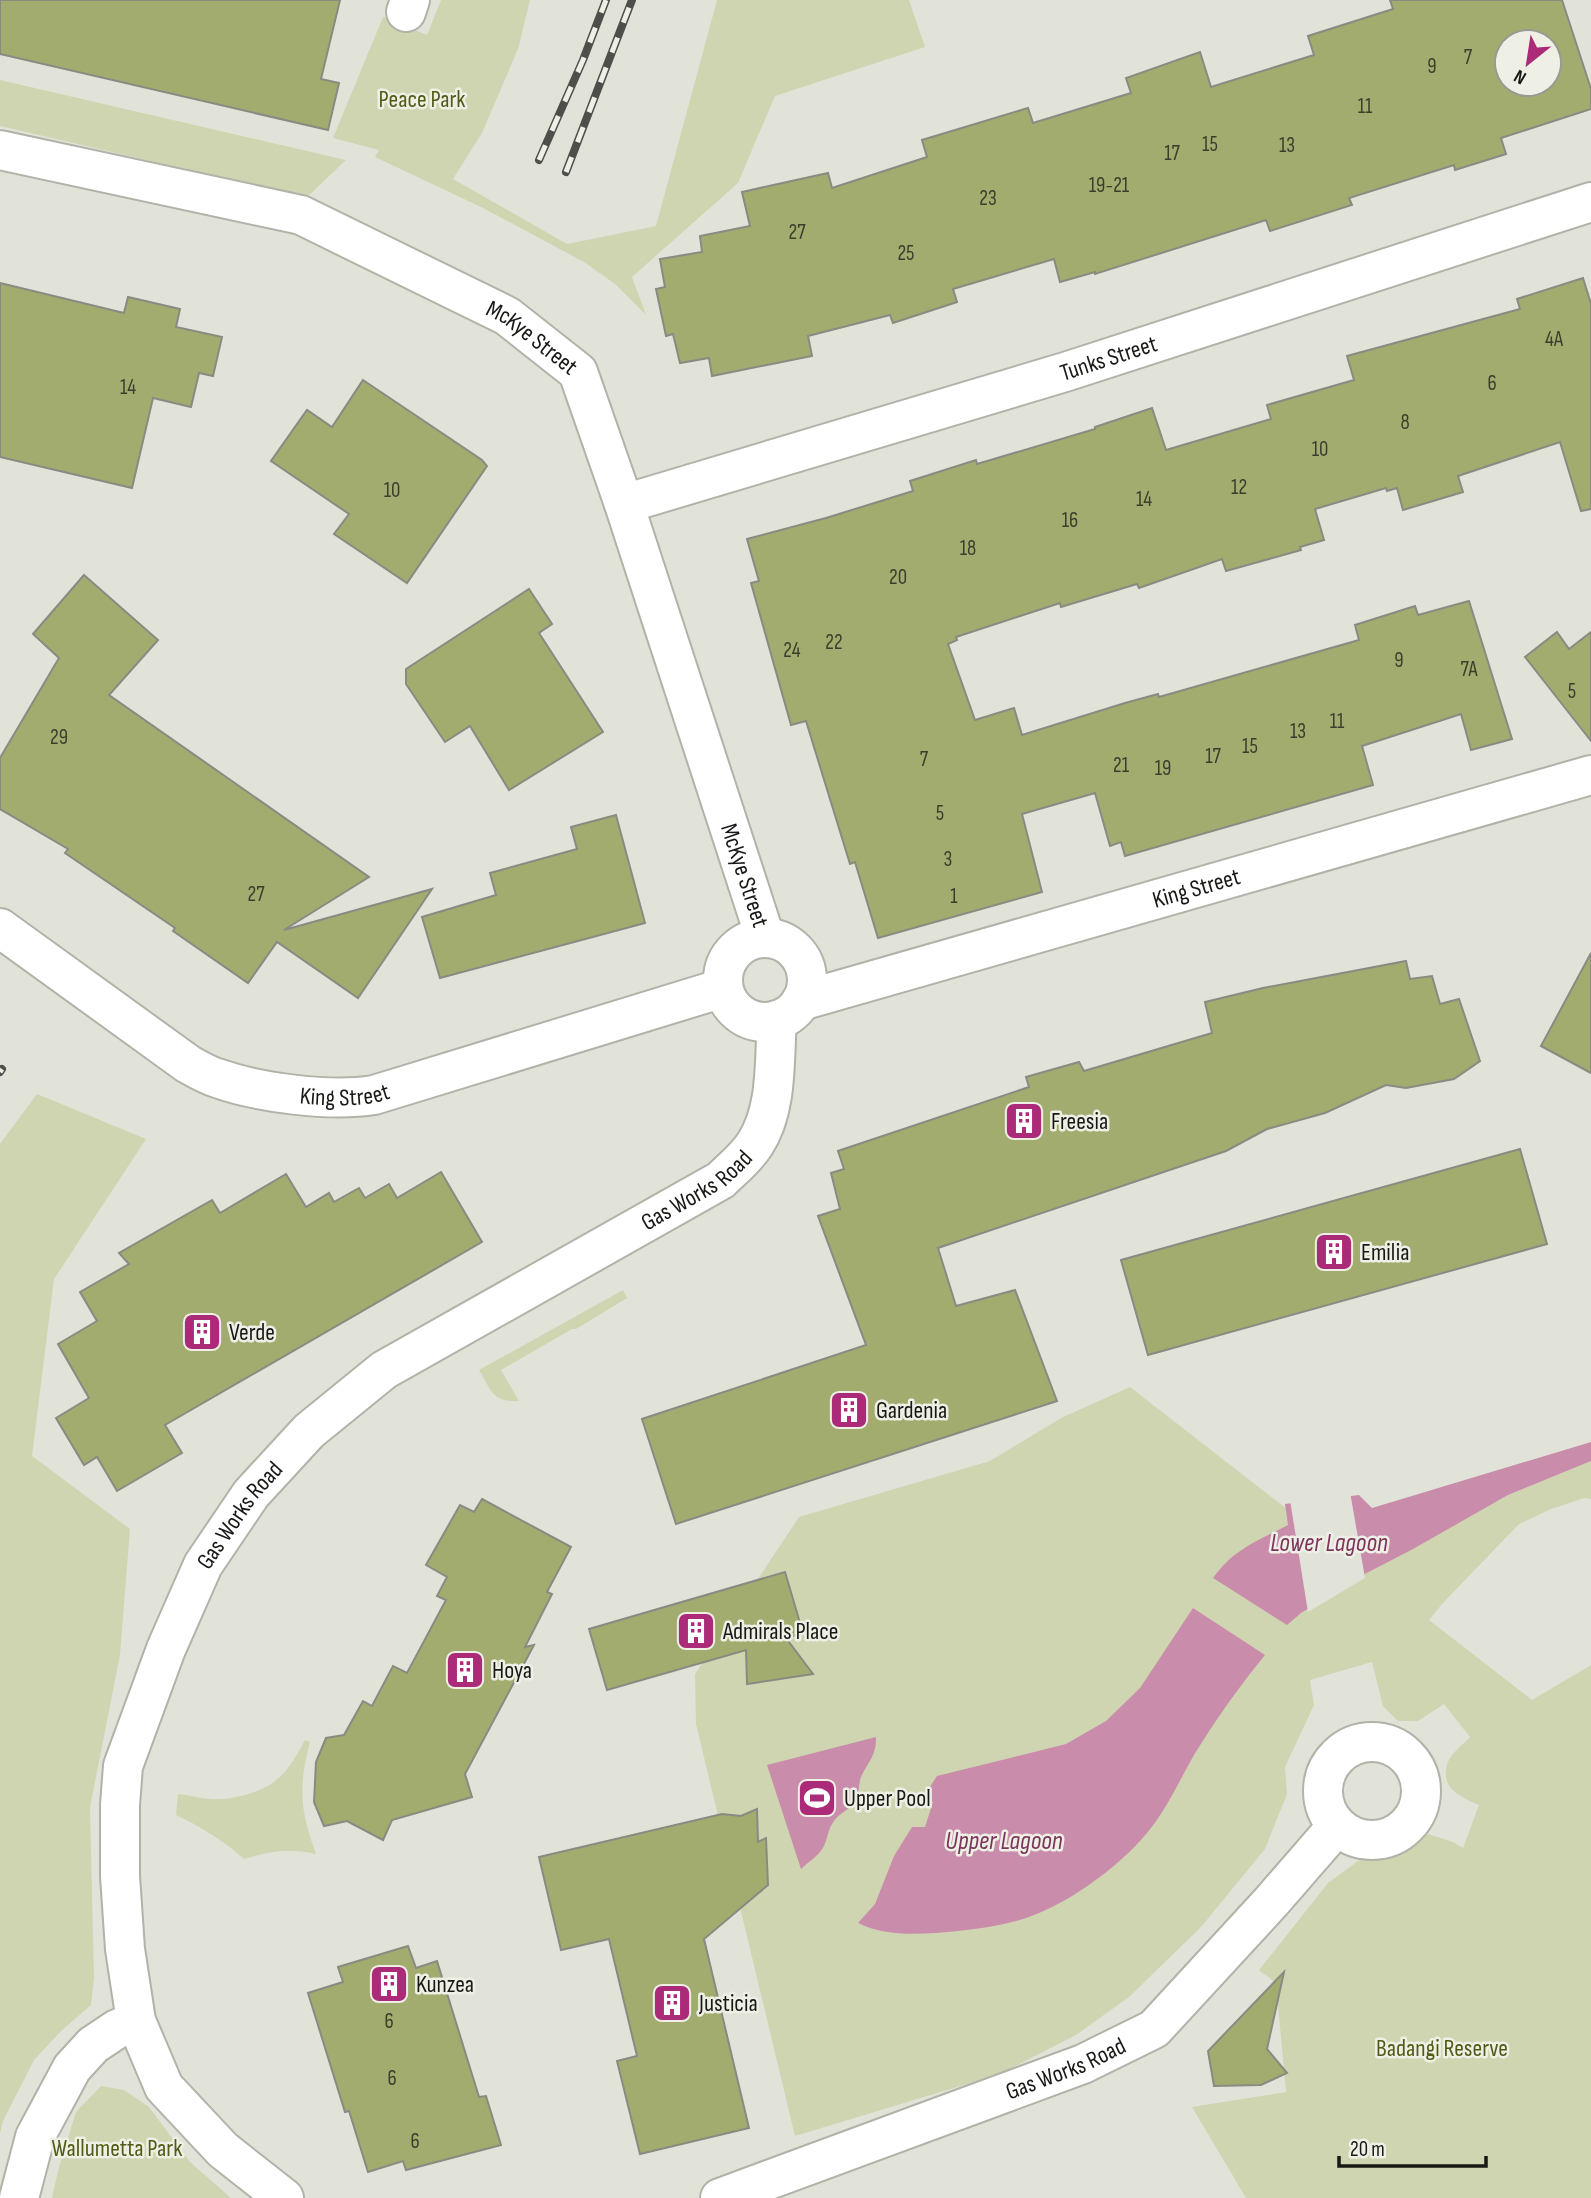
<svg xmlns="http://www.w3.org/2000/svg" width="1591" height="2198" font-family="'Sofia Sans Condensed',sans-serif">
<style>
.green{fill:#cfd5b1}
.water{fill:#c98dab}
.pier{fill:#e1e3d9}
.building{fill:#a2ac6f;stroke:#898b82;stroke-width:2;fill-rule:evenodd}
.lines{fill:none;stroke-linecap:round;stroke-linejoin:round}
.street-casing{stroke:#b1b3a9;stroke-width:42}
.street{stroke:#fff;stroke-width:38}
.rail-casing{stroke:#4e4f4a;stroke-width:8}
.rail{stroke:#eef0e6;stroke-width:5;stroke-dasharray:16;stroke-linecap:butt}
.labels{text-anchor:middle;dominant-baseline:central;stroke-width:5;stroke-linejoin:round;paint-order:stroke}
.number-label{font-size:21px;fill:#3a3e2c}
.park-label{font-size:24px;fill:#525a15;stroke:#eef0e6}
.street-label{font-size:24px;fill:#181915;stroke:#eef0e6}
.poi-label{font-size:24px;fill:#181915;stroke:#eef0e6;text-anchor:start}
.water-label{font-size:26px;font-style:italic;fill:#7d345c;stroke:#eef0e6}
</style>
<rect width="100%" height="100%" fill="#e1e3d9"/>
<g class="green">
<path d="M441,0H530L518,49L482,133L453,179L567,244L656,226L717,0H909L925,47L775,96L738,183L632,277L646,315L615,284L584,262L483,208L375,157L379,150L333,138L383,17L427,35Z"/>
<path d="M0,80L346,160L304,200L250,184L0,126Z"/>
<path d="M37,1094L146,1139L54,1279L32,1456L130,1529L120,1655L90,1807L94,1978L91,2005L61,2031L34,2060L3,2121L0,2133V1144Z"/>
<path d="M623,1290L627,1298L576,1329H572L501,1370L519,1401C493,1403 491,1390 479,1370Z"/>
<path d="M1130,1387L1368,1572L1508,1495L1591,1461V1499L1584,1498L1551,1509L1519,1524L1442,1604L1429,1620L1532,1700L1591,1665V2198H1246L1192,2107L1286,2092L1276,1983L1259,1970L1328,1883L1358,1861L1403,1848L1428,1834L1453,1842L1463,1848L1479,1805C1460,1797 1439,1788 1448,1762C1451,1753 1464,1744 1470,1737L1444,1704L1418,1721H1398L1383,1706L1372,1662L1310,1680L1314,1705L1285,1767L1287,1794L1265,1849L1201,1927L1129,1997L1076,2035L1000,2074L795,2136L696,1724L695,1674L799,1517L990,1461L1061,1418Z"/>
<path d="M305,1740L310,1742C298,1789 300,1809 316,1854C288,1848 271,1851 244,1859C223,1840 201,1827 176,1815L178,1794C188,1795 199,1798 210,1799C232,1801 265,1792 281,1776C291,1766 298,1753 305,1740Z"/>
<path d="M101,2086L124,2090L149,2107L190,2162L231,2198H52L59,2167L76,2112Z"/>
</g>
<g class="water">
<path d="M1591,1442V1461L1508,1495L1413,1549L1357,1578L1301,1613L1287,1625L1213,1578C1234,1549 1257,1541 1288,1525L1285,1504L1359,1495L1372,1508Z"/>
<path d="M1193,1608L1265,1655C1239,1687 1216,1719 1194,1755C1179,1781 1167,1809 1147,1833C1117,1869 1062,1909 1016,1921C997,1926 977,1929 958,1931C926,1934 887,1938 858,1923L875,1904L894,1856L912,1827H925L933,1802L922,1799L937,1776L1066,1744L1106,1721L1140,1688Z"/>
<path d="M876,1737C876,1757 869,1760 861,1777C858,1785 860,1795 854,1803C849,1810 839,1813 834,1821C828,1829 828,1837 824,1846C819,1856 808,1862 801,1869L767,1765Z"/>
</g>
<path class="pier" d="M1350,1492L1365,1578L1308,1612L1290,1500Z"/>
<g class="building">
<path d="M0,0H340L321,79L339,83L328,130L0,54Z"/>
<path d="M1390,0H1562L1591,89V109L1501,138L1506,154L1455,170L1454,165L1349,198L1352,205L1270,231L1266,220L1095,274V272L1060,282L1054,259L953,289L957,302L893,323L890,315L808,336L812,356L712,376L709,358L680,363L673,334L666,336L656,289L665,287L660,259L702,252L700,236L750,226L742,192L828,173L832,188L927,157L922,140L1028,108L1033,123L1131,93L1126,78L1200,52L1211,87L1314,55L1308,36L1393,9ZM1507,42H1549V84H1507Z"/>
<path d="M1583,278L1591,304V509L1581,511L1560,442L1458,476L1463,492L1403,510L1397,488L1387,491L1386,488L1315,509L1324,540L1300,547L1301,550L1226,571L1222,559L1139,588L1137,584L1061,607L1060,603L956,637L957,640L948,644L975,720L1014,708L1022,735L1125,703L1158,694L1159,697L1359,640L1355,625L1415,606L1418,615L1469,601L1512,739L1471,750L1461,714L1362,746L1373,785L1125,856L1121,842L1110,846L1095,793L1022,814L1042,892L878,938L855,862L850,864L806,721L791,725L751,583L759,581L747,539L826,518L913,491L910,481L976,460L977,464L1095,429V427L1152,408L1166,450L1271,419L1267,405L1354,380L1347,356L1520,309L1517,299Z"/>
<path d="M0,283L124,313L128,297L180,309L176,327L222,337L213,376L199,373L191,407L153,398L132,488L0,457Z"/>
<path d="M363,380L482,460L487,466L407,583L334,534L349,514L271,461L307,410L332,427Z"/>
<path d="M84,575L158,640L109,695L369,877L284,930L432,889L358,998L277,942L248,983L173,931L175,928L65,853L68,849L0,809V758L59,658L33,634Z"/>
<path d="M529,589L552,624L539,633L603,732L509,790L470,726L445,742L406,684V669Z"/>
<path d="M1557,632L1569,649L1591,632V741L1525,657Z"/>
<path d="M616,815L645,923L440,978L422,917L496,895L490,873L577,849L571,827Z"/>
<path d="M1591,953V1073L1541,1046Z"/>
<path d="M1406,961L1410,979L1432,976L1440,1004L1459,999L1480,1061L1454,1079L1406,1088L1386,1085L1325,1113L1267,1129L1226,1151L938,1248L956,1306L1015,1290L1057,1401L676,1524L642,1419L866,1345L818,1216L840,1209L831,1173L844,1169L838,1151L1029,1087L1026,1077L1079,1062L1084,1071L1212,1033L1205,1002L1263,988Z"/>
<path d="M1520,1149L1547,1244L1148,1355L1121,1260Z"/>
<path d="M441,1172L482,1242L165,1425L182,1453L117,1491L97,1457L84,1465L56,1418L89,1398L58,1344L97,1321L80,1292L129,1264L119,1253L212,1200L220,1213L286,1174L306,1207L329,1193L334,1202L359,1188L365,1198L389,1184L397,1198Z"/>
<path d="M482,1499L571,1547L547,1592L552,1594L525,1647L534,1645L465,1774L472,1797L392,1820L383,1840L347,1821L324,1826L314,1802L316,1762L326,1738L344,1735L363,1701L372,1706L393,1666L407,1673L446,1600L437,1596L447,1577L426,1565L460,1505L474,1512Z"/>
<path d="M785,1572L803,1633L786,1638L813,1674L747,1684L746,1650L607,1690L589,1629Z"/>
<path d="M757,1809L758,1842L766,1838L768,1885L704,1939L749,2128L640,2154L617,2061L637,2056L609,1939L561,1950L539,1857L722,1814L741,1816Z"/>
<path d="M408,1946L416,1968L437,1961L479,2097L486,2096L501,2145L406,2170L403,2161L368,2172L349,2111L345,2112L308,1993L343,1982L338,1967Z"/>
<path d="M1284,1972L1267,2049L1287,2073L1261,2085L1214,2086L1208,2051Z"/>
</g>
<g class="lines">
<g class="street-casing">
<g id="street">
<path d="M406,12L410,0"/>
<path id="s1" d="M0,150L301,215L507,316L578,372L624,504L765,937"/>
<path id="s2" d="M624,504L1065,372L1591,202"/>
<path id="s3" d="M0,928L188,1064C197,1069 207,1075 217,1078C259,1093 330,1102 374,1095L723,988"/>
<circle cx="765" cy="980" r="42"/>
<path id="s4" d="M801,1001L1591,775"/>
<circle cx="1372" cy="1791" r="49"/>
<path d="M19,2198L35,2137L72,2068L93,2045L117,2029L136,2021"/>
<path id="s5" d="M284,2198L223,2150L164,2087L136,2021L125,1949L120,1876V1805L123,1766L166,1649L203,1565L251,1494L309,1431L384,1370L721,1180C733,1168 746,1158 755,1144C778,1109 774,1060 777,1020"/>
<path id="s6" d="M720,2198L1083,2064L1154,2029L1271,1902L1337,1826"/>
</g>
</g>
<use href="#street" class="street"/>
<g class="rail-casing">
<g id="rail">
<path d="M539,160L583,60L606,0"/>
<path d="M566,172L632,0"/>
<path d="M0,1072L2,1069"/>
</g>
</g>
<use href="#rail" class="rail"/>
</g>
<defs>
<g id="building-square" transform="scale(2.0125)"><rect x="-9" y="-9" width="18" height="18" rx="4" fill="#ab2b79" stroke="#eef0e6"/><path d="M-4-6H4V6H1V3H-1V6H-4ZM-2.5-4.3h1.7v1.8h-1.7ZM.8-4.3h1.7v1.8H.8ZM-2.5-1h1.7V.8h-1.7ZM.8-1h1.7V.8H.8Z" fill="#fff"/></g>
<g id="stadium-square" transform="scale(2.0125)"><rect x="-9" y="-9" width="18" height="18" rx="4" fill="#ab2b79" stroke="#eef0e6"/><path d="M0-5a6.5 5 0 1 0 0 10a6.5 5 0 1 0 0-10ZM-3.5-1.8h7v3.6h-7Z" fill="#fff"/></g>
</defs>
<g fill-rule="evenodd">
<use href="#building-square" x="1024" y="1121"/>
<use href="#building-square" x="1334" y="1252"/>
<use href="#building-square" x="202" y="1332"/>
<use href="#building-square" x="849" y="1410"/>
<use href="#building-square" x="696" y="1631"/>
<use href="#building-square" x="465" y="1670"/>
<use href="#stadium-square" x="817" y="1798"/>
<use href="#building-square" x="389" y="1984"/>
<use href="#building-square" x="672" y="2003"/>
</g>
<g class="labels">
<g class="number-label">
<text x="1468" y="57">7</text>
<text x="1432" y="66">9</text>
<text x="1365" y="106">11</text>
<text x="1210" y="144">15</text>
<text x="1287" y="145">13</text>
<text x="1172" y="153">17</text>
<text x="1109" y="185">19-21</text>
<text x="988" y="198">23</text>
<text x="797" y="232">27</text>
<text x="906" y="253">25</text>
<text x="1554" y="339">4A</text>
<text x="1492" y="383">6</text>
<text x="128" y="387">14</text>
<text x="1405" y="422">8</text>
<text x="1320" y="449">10</text>
<text x="1239" y="487">12</text>
<text x="392" y="490">10</text>
<text x="1144" y="499">14</text>
<text x="1070" y="520">16</text>
<text x="968" y="548">18</text>
<text x="898" y="577">20</text>
<text x="834" y="642">22</text>
<text x="792" y="650">24</text>
<text x="1399" y="660">9</text>
<text x="1469" y="669">7A</text>
<text x="1572" y="691">5</text>
<text x="1337" y="721">11</text>
<text x="1298" y="731">13</text>
<text x="59" y="737">29</text>
<text x="1250" y="746">15</text>
<text x="1213" y="756">17</text>
<text x="924" y="759">7</text>
<text x="1121" y="765">21</text>
<text x="1163" y="768">19</text>
<text x="940" y="813">5</text>
<text x="948" y="859">3</text>
<text x="256" y="894">27</text>
<text x="954" y="896">1</text>
<text x="389" y="2021">6</text>
<text x="392" y="2078">6</text>
<text x="415" y="2141">6</text>
</g>
<g class="park-label">
<text x="422" y="99">Peace Park</text>
<text x="1442" y="2048">Badangi Reserve</text>
<text x="117" y="2148">Wallumetta Park</text>
</g>
<g class="street-label">
<text stroke="none"><textPath href="#s1" startOffset="570">McKye Street</textPath></text>
<text stroke="none"><textPath href="#s2" startOffset="506">Tunks Street</textPath></text>
<text stroke="none"><textPath href="#s1" startOffset="1158">McKye Street</textPath></text>
<text stroke="none"><textPath href="#s4" startOffset="411">King Street</textPath></text>
<text stroke="none"><textPath href="#s3" startOffset="394">King Street</textPath></text>
<text stroke="none"><textPath href="#s5" startOffset="1337">Gas Works Road</textPath></text>
<text stroke="none"><textPath href="#s5" startOffset="770">Gas Works Road</textPath></text>
<text stroke="none"><textPath href="#s6" startOffset="369">Gas Works Road</textPath></text>
</g>
<g class="poi-label">
<text x="1051" y="1121">Freesia</text>
<text x="1361" y="1252">Emilia</text>
<text x="229" y="1332">Verde</text>
<text x="876" y="1410">Gardenia</text>
<text x="723" y="1631">Admirals Place</text>
<text x="492" y="1670">Hoya</text>
<text x="844" y="1798">Upper Pool</text>
<text x="416" y="1984">Kunzea</text>
<text x="699" y="2003">Justicia</text>
</g>
<g class="water-label">
<text x="1329" y="1543">Lower Lagoon</text>
<text x="1004" y="1841">Upper Lagoon</text>
</g>
</g>
<g transform="translate(1528 63) rotate(210)"><circle r="33" fill="#eef0e6" stroke="#989a92" stroke-width="2"/>
<path d="M0-5L12 26L0 18L-12 26Z" fill="#ab2b79"/>
<text y="-10" font-size="19" font-weight="bold" text-anchor="middle" fill="#181915">N</text>
</g>
<path d="M1339 2156v10h147v-10" fill="none" stroke="#181915" stroke-width="3.5"/>
<text x="1350" y="2156" font-size="21" fill="#181915" stroke="#eef0e6" stroke-width="5" paint-order="stroke">20 m</text>
</svg>
